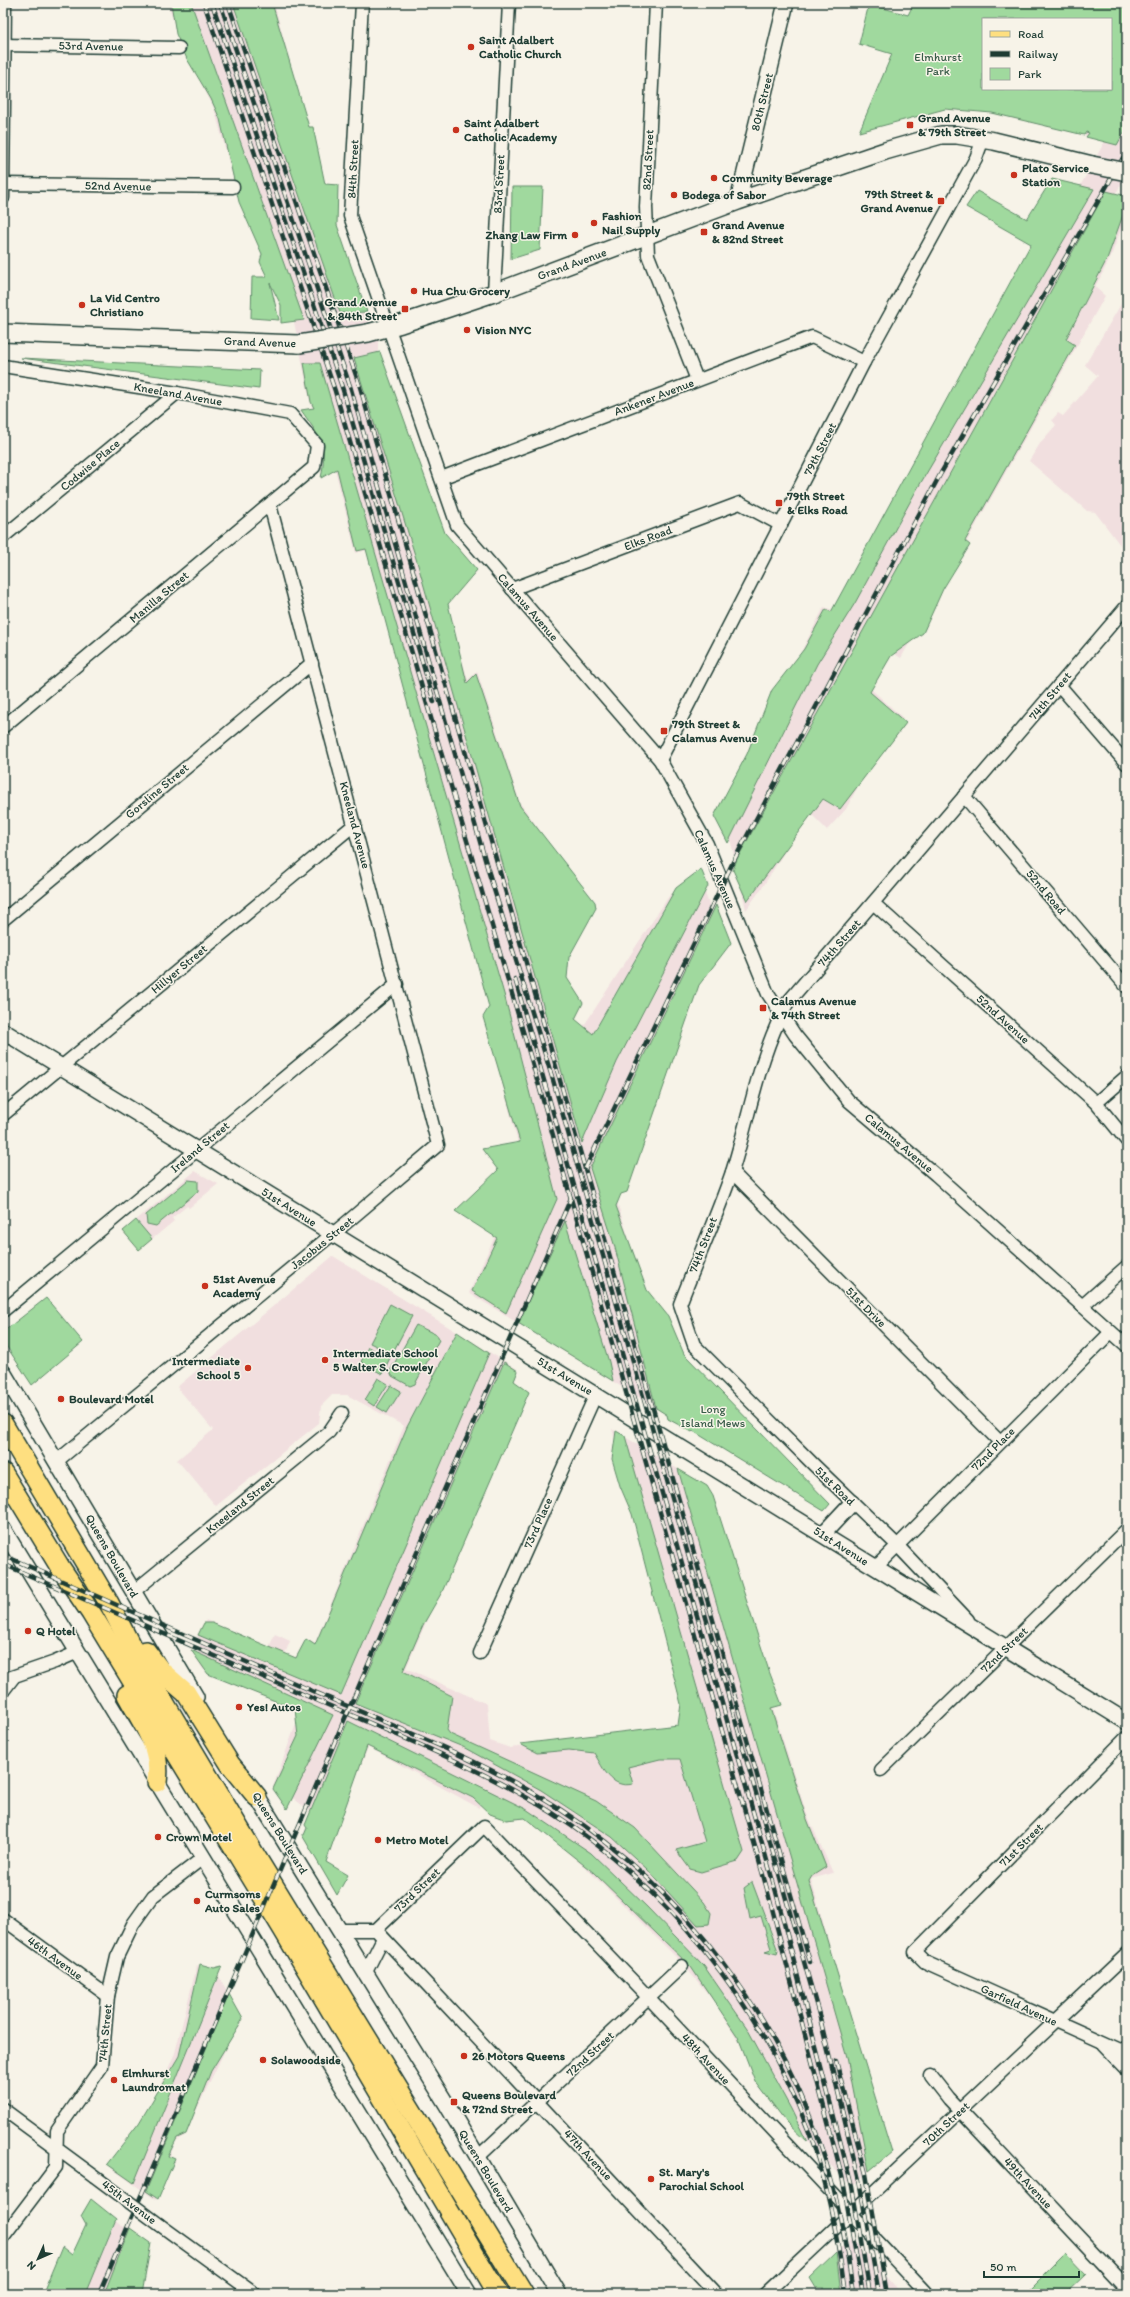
<svg xmlns="http://www.w3.org/2000/svg" width="1130" height="2297" font-family="Itim,sans-serif">
<style>
.built{fill:#f1dfdf}
.green{fill:#a0d99e;stroke:#608b69;fill-rule:evenodd}
.lines{fill:none;stroke-linecap:round;stroke-linejoin:round}
.minor-casing{stroke:#1f3d34;stroke-width:15}
.tertiary-casing{stroke:#1f3d34;stroke-width:18}
.secondary-casing{stroke:#1f3d34;stroke-width:20}
.primary-casing{stroke:#1f3d34;stroke-width:22}
.minor{stroke:#f7f3e8;stroke-width:12}
.tertiary{stroke:#f7f3e8;stroke-width:15}
.secondary{stroke:#f7f3e8;stroke-width:17}
.primary{stroke:#fedf80;stroke-width:19}
.rail-casing{stroke:#1f3d34;stroke-width:4.5}
.rail{stroke:#f7f3e8;stroke-width:3;stroke-dasharray:9;stroke-linecap:butt}
.minor-bridge-casing{stroke:#1f3d34;stroke-width:15;stroke-linecap:butt}
.secondary-bridge-casing{stroke:#1f3d34;stroke-width:20;stroke-linecap:butt}
.minor-bridge{stroke:#f7f3e8;stroke-width:12}
.secondary-bridge{stroke:#f7f3e8;stroke-width:17}
.poi-dot{fill:#c8321e;stroke:#f7f3e8;stroke-width:1.5}
.labels{text-anchor:middle;dominant-baseline:central;stroke-width:3;stroke-linejoin:round;paint-order:stroke}
.poi-label{font-size:12px;font-weight:bold;fill:#1f3d34;stroke:#f7f3e8;text-anchor:start}
.street-label{font-size:12px;fill:#1f3d34;stroke:#f7f3e8}
.park-label{font-size:12px;fill:#395c49;stroke:#f7f3e8}
</style>
<rect width="100%" height="100%" fill="#f7f3e8"/>
<filter id="ink" filterUnits="userSpaceOnUse"><feTurbulence type="fractalNoise" baseFrequency=".025" numOctaves="2"/><feDisplacementMap in="SourceGraphic" scale="8" xChannelSelector="R" yChannelSelector="G"/><feConvolveMatrix kernelMatrix="1 2 1 2 8 2 1 2 1" color-interpolation-filters="sRGB"/></filter>
<g filter="url(#ink)">
<g class="built">
<path d="M168,3H274L336,233L366,315L378,331V353L444,536L476,572L445,604L468,680L477,671L520,803L593,905L558,968L577,1036L669,896L698,870L710,908L727,941L694,985L616,1199L690,1429L469,1293L525,1170L485,1017L496,1014L367,550L356,553L328,442L310,401L293,317L241,206L214,108L179,41Z"/>
<path d="M1127,75V176L1115,194L1127,197V213L1110,259L1095,287L1105,296L901,658L888,650L869,687L903,718L871,762L846,809L827,830L809,812L764,885L746,910L730,838L716,818L824,607L839,612L1030,246L1060,181L1079,188L1084,179L1105,141L1084,135Z"/>
<path d="M1127,294V554L1095,512L1087,511L1029,461L1041,442L1056,425L1052,420L1058,413L1063,416L1098,376L1085,365Z"/>
<path d="M195,1171L218,1184L189,1208L187,1206L172,1218L174,1221L139,1250L123,1231Z"/>
<path d="M333,1256L517,1369L509,1384L526,1394L406,1668L487,1704L490,1741L510,1748L684,1727L686,1698L612,1429L701,1483L806,1812L833,1873L811,1879L888,2154L852,2187L789,2123L714,2001L681,1962L587,1869L528,1819L483,1791L479,1808L368,1747L321,1865L303,1836L312,1813L293,1798L273,1787L300,1713L203,1669L196,1658L201,1642L197,1636L206,1620L269,1647L275,1634L290,1641L285,1654L295,1658L306,1639L315,1643L404,1426L347,1395H332L321,1406L319,1423L216,1506L177,1460L213,1430L177,1387Z"/>
<path d="M197,1965L217,1973L232,2000L239,2021L184,2136L175,2141L156,2200L111,2168L146,2119L175,2053Z"/>
<path d="M98,2207L148,2245L141,2294H56Z"/>
<path d="M852,2237L902,2294H823L820,2269Z"/>
</g>
<g class="green">
<path d="M171,3H191L304,320L281,323V305L270,283L279,320L251,318L252,277H267L260,262L262,254L239,202L220,119L211,99L187,59L176,34Z"/>
<path d="M233,3H272L309,127H313L325,184L338,185L337,225L367,312L340,313Z"/>
<path d="M914,3H1127V127L1117,145L1086,137L1089,133L1086,132L1084,135L992,113L945,109L859,132L892,54L859,44L869,4L908,15ZM983,19H1111V89H983Z"/>
<path d="M1052,179L1094,189L916,491L855,603L817,664L728,843L714,816L747,754L772,690L804,649L826,609L831,612L1031,244L966,207L977,191L1027,219Z"/>
<path d="M512,187H543L540,250L511,259Z"/>
<path d="M1106,191L1127,196V204L1107,259L1066,339L1075,345L965,541L970,545L943,589L923,633L891,656L870,692L906,723L840,809L823,799L747,901L733,870L737,859Z"/>
<path d="M380,352L445,533L477,570L448,604L467,683L476,674L520,806L595,902L596,908L569,957L567,978L583,1003L575,1019L593,1034L676,888L701,869L708,886L617,1062L582,1143L418,565L354,358Z"/>
<path d="M21,358L260,370L259,389Z"/>
<path d="M304,363H320L504,994L557,1199L506,1313L472,1291L497,1238L455,1211L498,1170L482,1149L520,1142L483,1017L489,1007L366,549L357,551L337,469L321,478C328,445 319,436 301,410L314,408L311,402Z"/>
<path d="M716,905L731,943L699,985L627,1192L621,1194L616,1206L647,1290L668,1316L684,1354L830,1504L824,1511L693,1431L692,1432L668,1419L667,1415L656,1408L614,1244L590,1168Z"/>
<path d="M188,1180L198,1181V1191L156,1226L147,1224L146,1215Z"/>
<path d="M136,1220L152,1239L139,1250L123,1231Z"/>
<path d="M565,1221L609,1362L613,1381L518,1323Z"/>
<path d="M46,1298L83,1342L32,1385L3,1341V1332Z"/>
<path d="M390,1304L412,1316L392,1354L370,1343Z"/>
<path d="M416,1325L437,1335L439,1340L415,1384L410,1386L392,1376L390,1371Z"/>
<path d="M457,1332L489,1353L341,1695L198,1635L204,1623H212L296,1658L306,1639L315,1645L407,1427Z"/>
<path d="M368,1347L390,1358L382,1374L361,1362Z"/>
<path d="M504,1362L518,1371L514,1381L529,1392L442,1592L423,1625L403,1671L452,1696L447,1730L450,1734L596,1801L635,1828L704,1902L711,1913L709,1924L698,1925L647,1869L612,1837L541,1790L463,1747L355,1703Z"/>
<path d="M378,1378L388,1384L374,1406L365,1400Z"/>
<path d="M391,1385L401,1391L387,1413L377,1407Z"/>
<path d="M616,1431L625,1436L744,1852L738,1861L701,1872L690,1869L676,1850L705,1842L680,1759H660L628,1767L633,1784C611,1789 604,1769 594,1753L569,1750L537,1753L520,1744L678,1725L681,1704L632,1514L620,1486L612,1459Z"/>
<path d="M678,1469L707,1486L713,1496L769,1671L782,1705L771,1708L805,1814L826,1867L812,1876L809,1881L892,2152L869,2171L847,2057Z"/>
<path d="M191,1650L333,1715L287,1809L273,1789L298,1736L295,1709L208,1674Z"/>
<path d="M348,1721L526,1809L591,1853L647,1907L704,1966L747,2028L791,2109L807,2142L787,2123L755,2081L738,2037L691,1967L594,1873L525,1818L506,1820L490,1814L473,1798L367,1746L326,1862L348,1875L337,1895L302,1835H304L307,1828L305,1825Z"/>
<path d="M752,1882L778,1951L777,1954L765,1951L771,1949L761,1916L750,1919L744,1888Z"/>
<path d="M200,1964L214,1968L222,1966L134,2183L107,2164L139,2123L179,2056Z"/>
<path d="M229,1994L243,2019L211,2071L186,2134L177,2138L168,2156L175,2159L158,2199L146,2191Z"/>
<path d="M91,2199L116,2219L85,2294H50L44,2290L62,2247L72,2255L86,2225L81,2216Z"/>
<path d="M130,2228L151,2243L142,2294H104Z"/>
<path d="M836,2253L841,2294H824V2288H816L810,2278Z"/>
<path d="M1066,2253L1086,2274L1065,2294H1025Z"/>
</g>
<g class="lines">
<g class="minor-casing">
<g id="minor">
<path d="M362,3L350,216L457,525L660,760L707,844L768,994L795,1035L849,1101L936,1175L1127,1346"/>
<path d="M656,3L646,207L648,255L697,380"/>
<path d="M3,45L179,48"/>
<path d="M3,184L233,187"/>
<path d="M3,198L5,3"/>
<path d="M494,293L509,3"/>
<path d="M3,366L177,393L290,414L317,445L314,467L3,727"/>
<path d="M441,478L812,337L864,362"/>
<path d="M3,537L177,393"/>
<path d="M512,589L740,503L781,525"/>
<path d="M1059,685L1127,764"/>
<path d="M660,760L864,362L976,158L983,139"/>
<path d="M964,796L1127,987"/>
<path d="M873,903L1096,1103L1127,1141"/>
<path d="M3,920L312,663"/>
<path d="M1096,1103L1127,1076"/>
<path d="M3,1115L355,824"/>
<path d="M732,1172L1000,1442"/>
<path d="M1082,1306L1127,1266"/>
<path d="M3,1311L397,984"/>
<path d="M57,1461L346,1223L438,1145L270,505"/>
<path d="M876,1567L1111,1332"/>
<path d="M133,1592L329,1432L342,1413"/>
<path d="M968,1620L897,1545L814,1465L694,1345L680,1304C697,1260 717,1216 732,1172C750,1115 759,1054 788,1002L1127,606"/>
<path d="M480,1653L596,1394"/>
<path d="M3,1680L55,1662L78,1652"/>
<path d="M3,1691L13,1678"/>
<path d="M1127,1737L915,1952L925,1962L1127,2053"/>
<path d="M881,1770L1127,1529"/>
<path d="M3,1919L108,1996"/>
<path d="M340,1930H376L484,1826L649,1998L927,2294"/>
<path d="M376,1930L717,2294"/>
<path d="M366,1972L383,1938"/>
<path d="M1104,2045L1127,2069"/>
<path d="M931,2076L949,2099L1127,2288"/>
<path d="M3,2109L94,2176"/>
<path d="M478,2157L682,1966"/>
<path d="M160,2225L255,2294"/>
<path d="M3,2237L56,2167L57,2131L102,2066L108,1996L117,1957L133,1924L153,1896L204,1857"/>
<path d="M765,2294L1127,1954"/>
</g>
</g>
<g class="tertiary-casing">
<g id="tertiary">
<path d="M738,201L786,3"/>
<path d="M3,1031L1127,1722"/>
<path d="M3,1372L196,1697"/>
<path d="M3,1529L469,2294"/>
<path d="M823,1534L852,1503"/>
<path d="M251,1787L447,2105L559,2294"/>
</g>
</g>
<g class="secondary-casing">
<g id="secondary">
<path d="M3,333L299,344"/>
<path d="M368,333L401,324L494,293L738,201L885,151L941,135H957L994,141L1092,165"/>
</g>
</g>
<g class="primary-casing">
<g id="primary">
<path d="M3,1424L109,1603L132,1648L255,1855L524,2294"/>
<path d="M3,1473L60,1567L91,1613L284,1931L498,2294"/>
<path d="M146,1651L161,1671L186,1693L230,1764L257,1797"/>
<path d="M127,1695C143,1725 162,1748 157,1782"/>
</g>
</g>
<use href="#minor" class="minor"/>
<use href="#tertiary" class="tertiary"/>
<use href="#secondary" class="secondary"/>
<use href="#primary" class="primary"/>
<g class="rail-casing">
<g id="rail">
<path d="M204,3L335,391L539,1086L767,1889L842,2176L863,2294"/>
<path d="M212,3L343,390L434,702"/>
<path d="M220,3L351,389L488,870L553,1080L820,2018L859,2180L879,2294"/>
<path d="M228,3L360,387L559,1077L810,1962"/>
<path d="M515,979L776,1892L852,2187L870,2294"/>
<path d="M585,1169L733,862L941,473L1127,151"/>
<path d="M3,1555C108,1601 212,1647 317,1693C400,1729 485,1761 561,1810C684,1890 781,2019 825,2159C839,2203 847,2248 853,2294"/>
<path d="M3,1564C107,1609 211,1654 314,1699C394,1734 477,1766 551,1812C666,1886 760,2003 809,2132C828,2184 838,2239 845,2294"/>
<path d="M836,2061L866,2174L887,2294"/>
<path d="M99,2294L342,1725L571,1198"/>
</g>
</g>
<use href="#rail" class="rail"/>
<g class="minor-bridge-casing">
<path id="minor-bridge" d="M94,2176L160,2225"/>
</g>
<g class="secondary-bridge-casing">
<g id="secondary-bridge">
<path d="M1092,165L1127,172"/>
<path d="M299,344L368,333"/>
</g>
</g>
<use href="#minor-bridge" class="minor-bridge"/>
<use href="#secondary-bridge" class="secondary-bridge"/>
</g>
</g>
<g class="poi-dot">
<circle cx="471" cy="47" r="4"/>
<rect x="906" y="121" width="8" height="8" rx="2"/>
<circle cx="456" cy="130" r="4"/>
<circle cx="1014" cy="175" r="4"/>
<circle cx="714" cy="178" r="4"/>
<circle cx="674" cy="195" r="4"/>
<rect x="937" y="197" width="8" height="8" rx="2"/>
<circle cx="594" cy="223" r="4"/>
<rect x="700" y="228" width="8" height="8" rx="2"/>
<circle cx="575" cy="235" r="4"/>
<circle cx="414" cy="291" r="4"/>
<circle cx="82" cy="305" r="4"/>
<rect x="401" y="305" width="8" height="8" rx="2"/>
<circle cx="467" cy="330" r="4"/>
<rect x="775" y="499" width="8" height="8" rx="2"/>
<rect x="660" y="727" width="8" height="8" rx="2"/>
<rect x="759" y="1004" width="8" height="8" rx="2"/>
<circle cx="205" cy="1286" r="4"/>
<circle cx="325" cy="1360" r="4"/>
<circle cx="248" cy="1368" r="4"/>
<circle cx="61" cy="1399" r="4"/>
<circle cx="28" cy="1631" r="4"/>
<circle cx="239" cy="1707" r="4"/>
<circle cx="158" cy="1837" r="4"/>
<circle cx="378" cy="1840" r="4"/>
<circle cx="197" cy="1901" r="4"/>
<circle cx="464" cy="2056" r="4"/>
<circle cx="263" cy="2060" r="4"/>
<circle cx="114" cy="2080" r="4"/>
<rect x="450" y="2098" width="8" height="8" rx="2"/>
<circle cx="651" cy="2179" r="4"/>
</g>
<g class="labels">
<g class="poi-label">
<text x="479" y="40">Saint Adalbert<tspan x="479" dy="14">Catholic Church</tspan></text>
<text x="918" y="118">Grand Avenue<tspan x="918" dy="14">&amp; 79th Street</tspan></text>
<text x="464" y="123">Saint Adalbert<tspan x="464" dy="14">Catholic Academy</tspan></text>
<text x="1022" y="168">Plato Service<tspan x="1022" dy="14">Station</tspan></text>
<text x="722" y="178">Community Beverage</text>
<text x="933" y="194" text-anchor="end">79th Street &amp;<tspan x="933" dy="14">Grand Avenue</tspan></text>
<text x="682" y="195">Bodega of Sabor</text>
<text x="602" y="216">Fashion<tspan x="602" dy="14">Nail Supply</tspan></text>
<text x="712" y="225">Grand Avenue<tspan x="712" dy="14">&amp; 82nd Street</tspan></text>
<text x="567" y="235" text-anchor="end">Zhang Law Firm</text>
<text x="422" y="291">Hua Chu Grocery</text>
<text x="90" y="298">La Vid Centro<tspan x="90" dy="14">Christiano</tspan></text>
<text x="397" y="302" text-anchor="end">Grand Avenue<tspan x="397" dy="14">&amp; 84th Street</tspan></text>
<text x="475" y="330">Vision NYC</text>
<text x="787" y="496">79th Street<tspan x="787" dy="14">&amp; Elks Road</tspan></text>
<text x="672" y="724">79th Street &amp;<tspan x="672" dy="14">Calamus Avenue</tspan></text>
<text x="771" y="1001">Calamus Avenue<tspan x="771" dy="14">&amp; 74th Street</tspan></text>
<text x="213" y="1279">51st Avenue<tspan x="213" dy="14">Academy</tspan></text>
<text x="333" y="1353">Intermediate School<tspan x="333" dy="14">5 Walter S. Crowley</tspan></text>
<text x="240" y="1361" text-anchor="end">Intermediate<tspan x="240" dy="14">School 5</tspan></text>
<text x="69" y="1399">Boulevard Motel</text>
<text x="36" y="1631">Q Hotel</text>
<text x="247" y="1707">Yes! Autos</text>
<text x="166" y="1837">Crown Motel</text>
<text x="386" y="1840">Metro Motel</text>
<text x="205" y="1894">Curmsoms<tspan x="205" dy="14">Auto Sales</tspan></text>
<text x="472" y="2056">26 Motors Queens</text>
<text x="271" y="2060">Solawoodside</text>
<text x="122" y="2073">Elmhurst<tspan x="122" dy="14">Laundromat</tspan></text>
<text x="462" y="2095">Queens Boulevard<tspan x="462" dy="14">&amp; 72nd Street</tspan></text>
<text x="659" y="2172">St. Mary's<tspan x="659" dy="14">Parochial School</tspan></text>
</g>
<g class="street-label">
<text transform="translate(91 46) rotate(1)">53rd Avenue</text>
<text transform="translate(762 102) rotate(-76)">80th Street</text>
<text transform="translate(648 160) rotate(-87)">82nd Street</text>
<text transform="translate(353 169) rotate(-87)">84th Street</text>
<text transform="translate(499 184) rotate(-87)">83rd Street</text>
<text transform="translate(118 186) rotate(1)">52nd Avenue</text>
<text transform="translate(572 264) rotate(-20)">Grand Avenue</text>
<text transform="translate(260 342) rotate(2)">Grand Avenue</text>
<text transform="translate(178 394) rotate(10)">Kneeland Avenue</text>
<text transform="translate(654 397) rotate(-21)">Ankener Avenue</text>
<text transform="translate(820 449) rotate(-63)">79th Street</text>
<text transform="translate(90 465) rotate(-40)">Codwise Place</text>
<text transform="translate(648 538) rotate(-21)">Elks Road</text>
<text transform="translate(159 597) rotate(-40)">Manilla Street</text>
<text transform="translate(528 607) rotate(49)">Calamus Avenue</text>
<text transform="translate(1050 696) rotate(-50)">74th Street</text>
<text transform="translate(157 791) rotate(-40)">Gorsline Street</text>
<text transform="translate(355 825) rotate(75)">Kneeland Avenue</text>
<text transform="translate(715 869) rotate(66)">Calamus Avenue</text>
<text transform="translate(1046 892) rotate(50)">52nd Road</text>
<text transform="translate(839 943) rotate(-49)">74th Street</text>
<text transform="translate(179 969) rotate(-40)">Hillyer Street</text>
<text transform="translate(1003 1019) rotate(42)">52nd Avenue</text>
<text transform="translate(899 1143) rotate(40)">Calamus Avenue</text>
<text transform="translate(200 1147) rotate(-40)">Ireland Street</text>
<text transform="translate(289 1207) rotate(32)">51st Avenue</text>
<text transform="translate(322 1243) rotate(-39)">Jacobus Street</text>
<text transform="translate(703 1245) rotate(-69)">74th Street</text>
<text transform="translate(866 1307) rotate(45)">51st Drive</text>
<text transform="translate(565 1376) rotate(31)">51st Avenue</text>
<text transform="translate(993 1449) rotate(-45)">72nd Place</text>
<text transform="translate(835 1486) rotate(44)">51st Road</text>
<text transform="translate(240 1505) rotate(-39)">Kneeland Street</text>
<text transform="translate(538 1523) rotate(-66)">73rd Place</text>
<text transform="translate(841 1546) rotate(32)">51st Avenue</text>
<text transform="translate(112 1556) rotate(60)">Queens Boulevard</text>
<text transform="translate(1004 1650) rotate(-44)">72nd Street</text>
<text transform="translate(280 1833) rotate(58)">Queens Boulevard</text>
<text transform="translate(1021 1845) rotate(-45)">71st Street</text>
<text transform="translate(417 1890) rotate(-44)">73rd Street</text>
<text transform="translate(55 1958) rotate(36)">46th Avenue</text>
<text transform="translate(1019 2005) rotate(25)">Garfield Avenue</text>
<text transform="translate(105 2033) rotate(-85)">74th Street</text>
<text transform="translate(590 2054) rotate(-43)">72nd Street</text>
<text transform="translate(706 2059) rotate(47)">48th Avenue</text>
<text transform="translate(946 2124) rotate(-43)">70th Street</text>
<text transform="translate(588 2155) rotate(47)">47th Avenue</text>
<text transform="translate(486 2171) rotate(59)">Queens Boulevard</text>
<text transform="translate(1028 2183) rotate(47)">49th Avenue</text>
<text transform="translate(129 2202) rotate(37)">45th Avenue</text>
</g>
<g class="park-label">
<text x="938" y="57">Elmhurst<tspan x="938" dy="14">Park</tspan></text>
<text x="713" y="1409">Long<tspan x="713" dy="14">Island Mews</tspan></text>
</g>
</g>
<rect width="1130" height="2297" fill="none" stroke="#f7f3e8" stroke-width="16"/>
<rect x="8" y="8" width="1114" height="2281" fill="none" stroke="#1f3d34" stroke-width="1.5" filter="url(#ink)"/>
<rect x="982" y="18" width="130" height="72" fill="#f7f3e8" stroke="#a1aaa0"/>
<rect x="990" y="31" width="20" height="6" fill="#fedf80" stroke="#a1aaa0"/>
<text x="1018" y="38" font-size="12" fill="#1f3d34">Road</text>
<rect x="990" y="51" width="20" height="6" fill="#1f3d34" stroke="#a1aaa0"/>
<text x="1018" y="58" font-size="12" fill="#1f3d34">Railway</text>
<rect x="990" y="68" width="20" height="12" fill="#a0d99e" stroke="#a1aaa0"/>
<text x="1018" y="78" font-size="12" fill="#1f3d34">Park</text>
<g transform="translate(38 2259) rotate(225)" stroke="#f7f3e8" stroke-width="3" paint-order="stroke">
<path d="M0-3L7 15L0 10L-7 15Z" fill="#1f3d34"/>
<text y="-6" font-size="11" font-weight="bold" text-anchor="middle" fill="#1f3d34">N</text>
</g>
<path d="M984 2271v6h95v-6" fill="none" stroke="#1f3d34" stroke-width="2"/>
<text x="990" y="2271" font-size="12" fill="#1f3d34" stroke="#f7f3e8" stroke-width="3" paint-order="stroke">50 m</text>
</svg>
